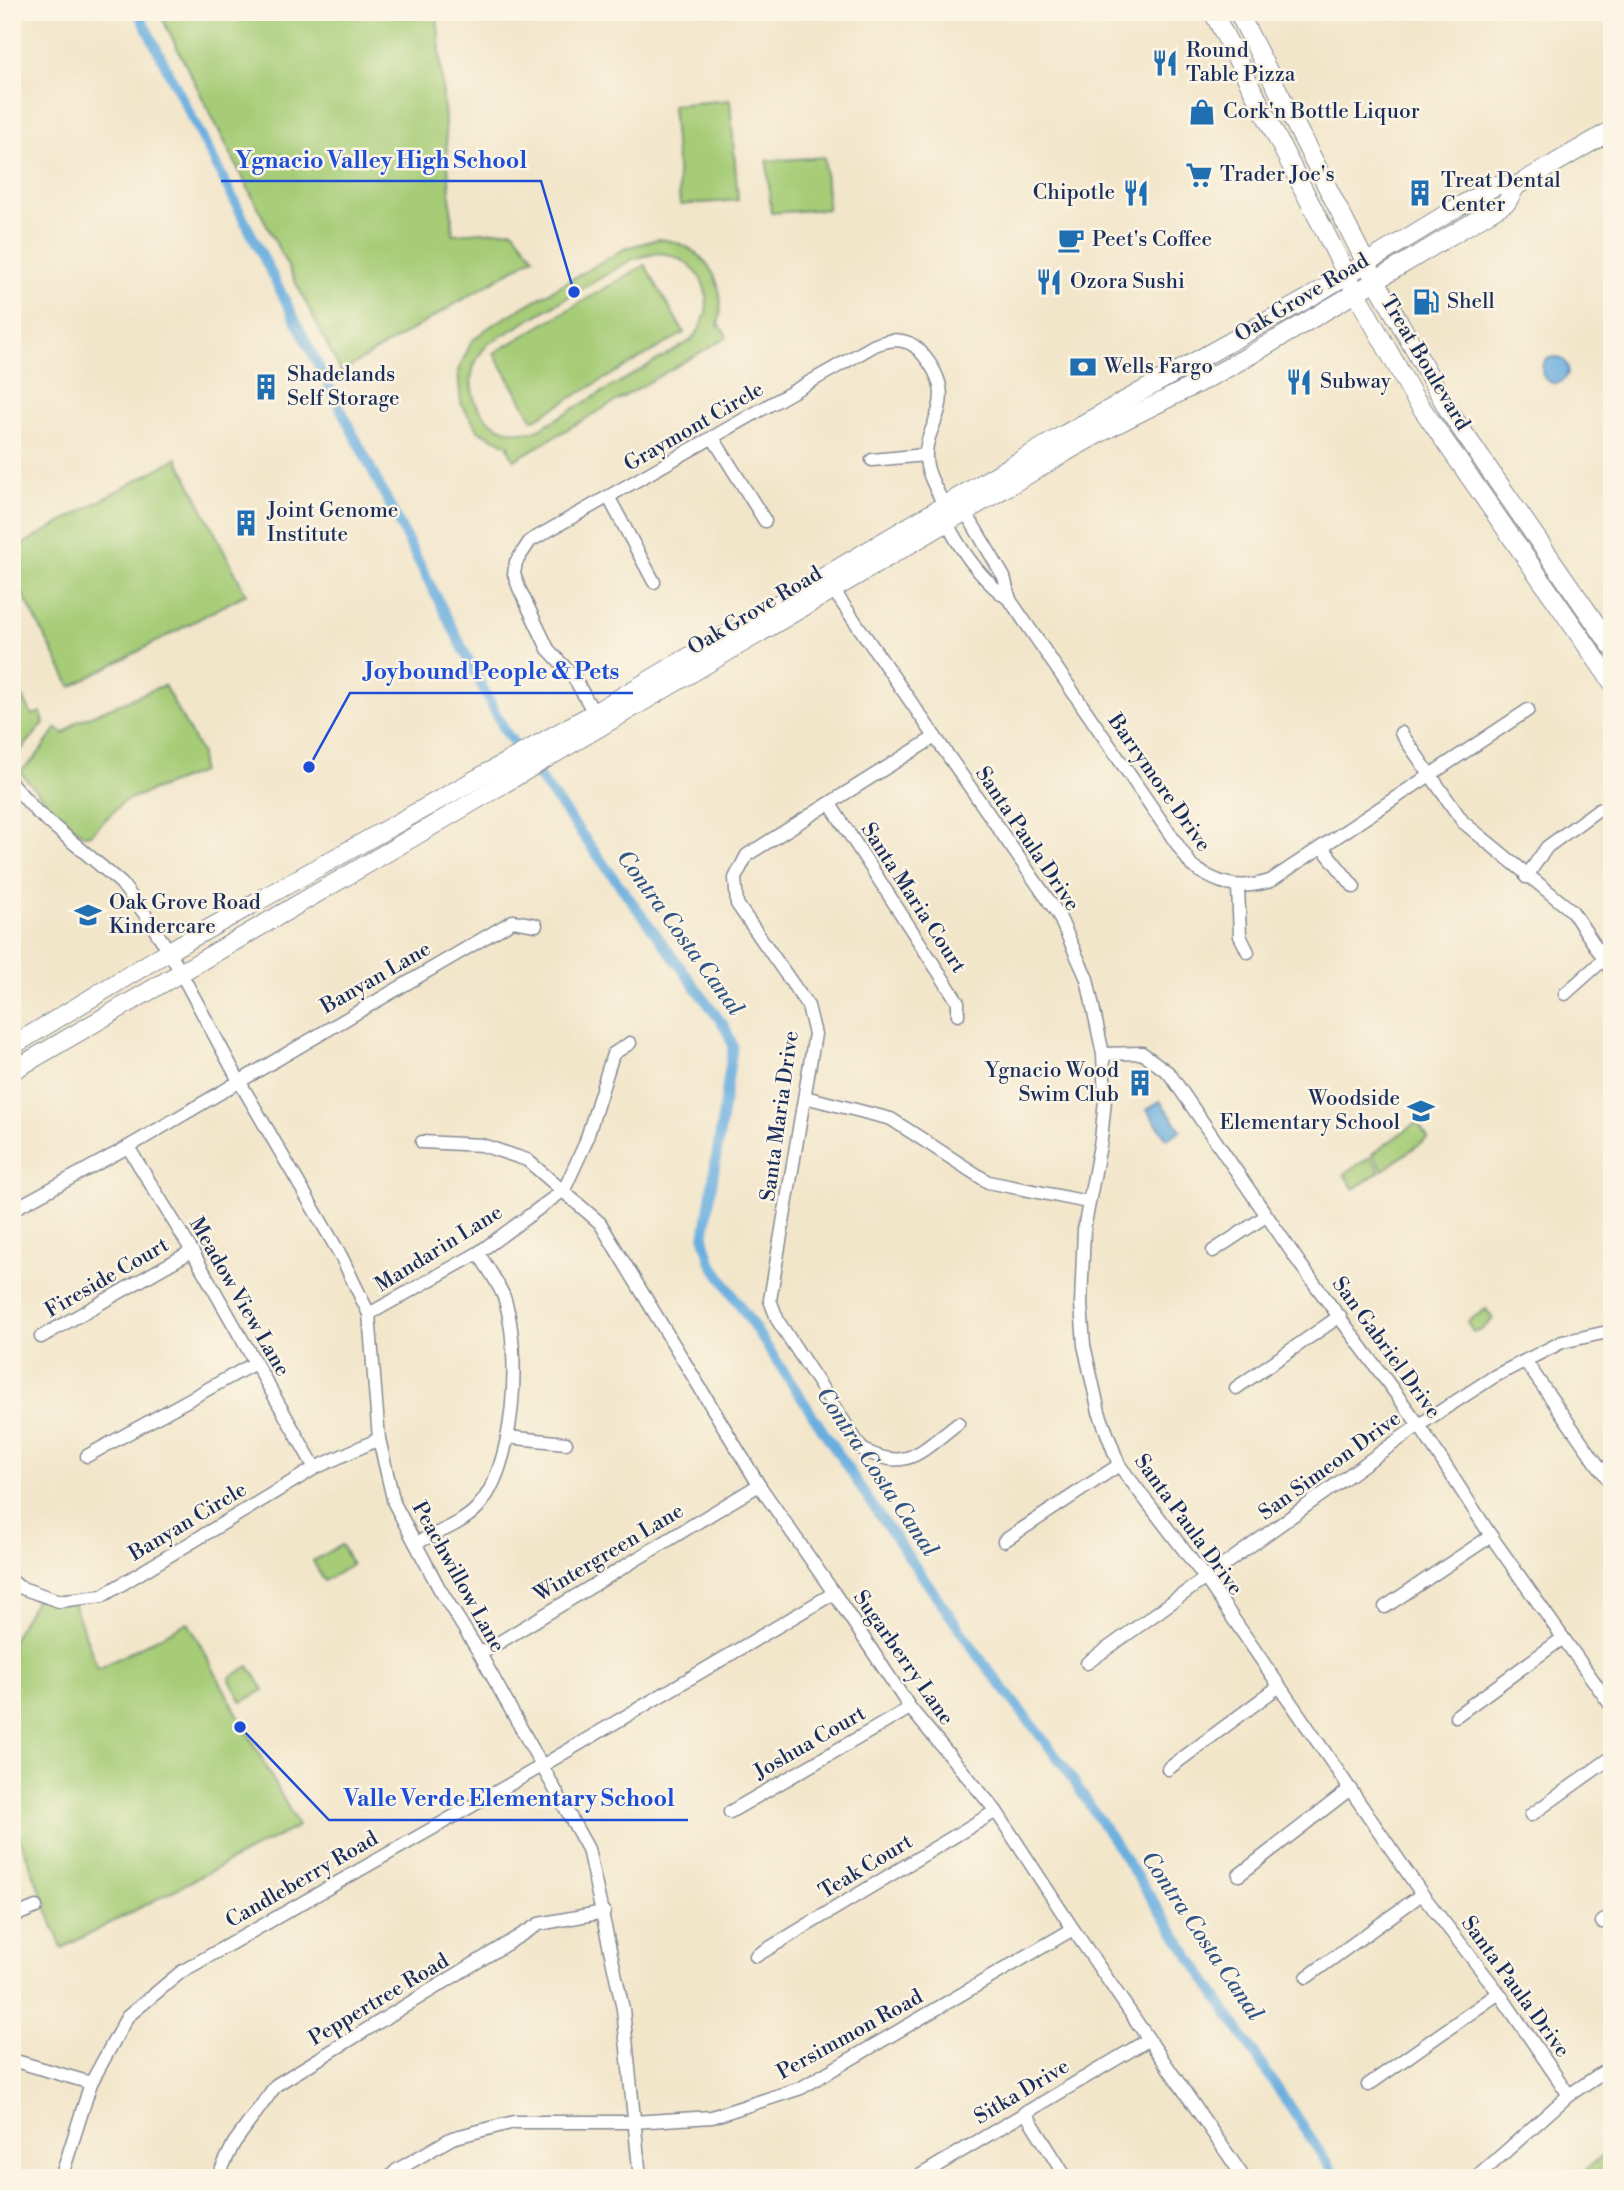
<svg xmlns="http://www.w3.org/2000/svg" width="1624" height="2190" font-family="'Libre Bodoni',serif">
<style>
.green{fill:#a6cc77;stroke:#607e6a;stroke-width:2;fill-rule:evenodd}
.water{fill:#69aedf;stroke:#426e9e;stroke-width:2}
.lines{fill:none;stroke-linecap:round;stroke-linejoin:round}
.canal{stroke:#69aedf;stroke-width:10}
.minor-casing{stroke:#868a94;stroke-width:15}
.secondary-casing{stroke:#868a94;stroke-width:20}
.minor{stroke:#fff;stroke-width:12}
.secondary{stroke:#fff;stroke-width:18}
.labels{text-anchor:middle;dominant-baseline:central;stroke-width:5;stroke-linejoin:round;paint-order:stroke}
.poi-label{font-size:21px;fill:#1b2f5e;stroke:#fcf5e5;text-anchor:start}
.street-label{font-size:21px;fill:#1b2f5e;stroke:#fcf5e5}
.water-label{font-size:23px;font-style:italic;fill:#325585;stroke:#fcf5e5}
.leader{fill:none;stroke:#1d4ed8;stroke-width:2.5}
.callout-dot{fill:#1d4ed8;stroke:#fcf5e5;stroke-width:2.5}
.callout-label{font-size:23px;text-anchor:middle;font-weight:bold;fill:#1d4ed8;stroke:#fcf5e5;stroke-width:5;stroke-linejoin:round;paint-order:stroke}
</style>
<rect width="100%" height="100%" fill="#fcf5e5"/>
<filter id="ink" filterUnits="userSpaceOnUse"><feTurbulence type="fractalNoise" baseFrequency=".0143" numOctaves="2"/><feDisplacementMap in="SourceGraphic" scale="14" xChannelSelector="R" yChannelSelector="G"/><feConvolveMatrix kernelMatrix="1 2 1 2 8 2 1 2 1" color-interpolation-filters="sRGB"/></filter>
<filter id="wash" filterUnits="userSpaceOnUse"><feTurbulence type="fractalNoise" baseFrequency=".00686" numOctaves="4" result="noise"/><feDisplacementMap in="SourceGraphic" scale="28" xChannelSelector="R" yChannelSelector="G"/><feGaussianBlur stdDeviation="1.57" result="paint"/><feColorMatrix in="noise" values="0 0 0 0 0 0 0 0 0 0 0 0 0 0 0 0 0 1.4 0 .05"/><feComposite in="paint" operator="in"/></filter>
<g filter="url(#wash)">
<rect width="100%" height="100%" fill="#f2e6ca"/>
<g class="green">
<path d="M159,12H437L453,234L513,230L534,257L341,372Z"/>
<path d="M730,100L738,200L680,205L672,105Z"/>
<path d="M824,157L828,209L771,213L767,161Z"/>
<path d="M658,239C704,243 729,282 718,326L720,325L727,337L514,460L508,448L510,446L479,431L461,404L458,371L472,341L489,327L626,248ZM658,253C705,257 723,308 690,341L537,430C484,444 449,383 488,344L633,259Z"/>
<path d="M645,265L684,333L533,420L494,353Z"/>
<path d="M177,458L246,594L71,687L12,573V550Z"/>
<path d="M12,676L32,715L41,712L44,723L13,760Z"/>
<path d="M164,685L201,753V772L124,801L91,834L84,835L58,815L20,772L35,758L57,728L64,734L76,722Z"/>
<path d="M1417,1122L1428,1138L1383,1170L1372,1154Z"/>
<path d="M1370,1157L1380,1171L1354,1189L1344,1174Z"/>
<path d="M1486,1309L1493,1319L1480,1331L1473,1332L1467,1322Z"/>
<path d="M341,1545L352,1565L324,1581L313,1561Z"/>
<path d="M39,1594L72,1600L98,1669L188,1622L298,1826L62,1948L12,1817V1640Z"/>
<path d="M249,1666L264,1690L242,1702L229,1678Z"/>
<path d="M1612,2147V2178H1576Z"/>
</g>
<g class="water">
<circle cx="1555" cy="370" r="13"/>
<path d="M1160,1101L1181,1130L1167,1139L1147,1110Z"/>
</g>
<g class="lines">
<path class="canal" d="M138,12L505,731L725,1027L733,1046L704,1238L711,1262L877,1512L982,1661L1063,1765L1337,2178"/>
</g>
</g>
<g filter="url(#ink)">
<g class="lines">
<g class="minor-casing">
<g id="minor">
<path d="M713,438L765,521"/>
<path d="M872,460L925,455"/>
<path d="M609,498L654,582"/>
<path d="M829,584L1058,914L1087,979L1103,1054L1105,1100L1101,1140L1084,1229L1081,1304L1084,1345L1099,1412L1119,1465L1206,1579L1422,1894L1499,1993L1569,2095"/>
<path d="M1010,600L1192,866C1217,884 1239,891 1270,881L1528,710"/>
<path d="M597,718L573,676L548,649L519,588L514,574L516,562L530,541L875,345C891,339 906,337 919,350C968,404 918,424 927,466C930,480 939,493 944,506C946,513 946,520 949,527C964,555 984,582 1010,600L1004,577L966,513L959,511"/>
<path d="M1401,733L1463,822L1572,911L1612,971"/>
<path d="M935,737L747,855L735,878L737,904L808,1006L815,1034L770,1300L778,1321L862,1449C907,1474 922,1450 958,1423"/>
<path d="M12,784L37,812L121,883L144,913L169,951L238,1079L341,1256L369,1314L379,1439L394,1503L439,1588L480,1654L588,1849L623,2009L640,2178"/>
<path d="M830,804L958,1002V1015"/>
<path d="M1322,847L1354,887"/>
<path d="M1526,877L1547,847L1599,809"/>
<path d="M1238,887L1240,936L1248,952"/>
<path d="M1565,994L1612,952"/>
<path d="M1103,1054L1142,1053L1169,1073L1300,1264L1419,1425L1491,1536L1612,1707"/>
<path d="M805,1097L891,1119L988,1182L1088,1202"/>
<path d="M422,1142L482,1145L527,1160L600,1223L759,1485L834,1593L910,1708L996,1811L1073,1929L1244,2178"/>
<path d="M128,1147L192,1251L315,1468"/>
<path d="M12,1210L128,1147L513,921L536,925"/>
<path d="M1213,1251L1266,1216"/>
<path d="M369,1314L478,1253L564,1190L585,1144L613,1054L630,1043"/>
<path d="M41,1337L192,1251"/>
<path d="M1525,1361L1612,1485"/>
<path d="M1236,1388L1340,1316"/>
<path d="M507,1437L566,1443"/>
<path d="M87,1456L255,1363"/>
<path d="M1004,1541L1119,1465"/>
<path d="M416,1543C436,1533 462,1524 477,1508C516,1466 521,1352 505,1300C499,1283 487,1267 478,1253"/>
<path d="M12,1581L19,1587L59,1601L102,1596L315,1468L379,1439"/>
<path d="M1385,1607L1491,1536"/>
<path d="M480,1654L759,1485"/>
<path d="M1087,1663L1419,1425L1495,1376L1562,1342L1612,1331"/>
<path d="M1456,1716L1563,1638"/>
<path d="M1168,1769L1278,1687"/>
<path d="M730,1812L910,1708"/>
<path d="M1531,1815L1612,1757"/>
<path d="M1239,1875L1350,1789"/>
<path d="M12,1917L36,1907"/>
<path d="M1602,1922L1612,1914"/>
<path d="M756,1956L996,1811"/>
<path d="M1307,1977L1422,1894"/>
<path d="M12,2060L91,2083"/>
<path d="M1368,2085L1499,1993"/>
<path d="M1025,2112L1065,2176"/>
<path d="M61,2178L91,2083L127,2017L181,1972L540,1767L834,1593"/>
<path d="M217,2178L234,2143L276,2085L539,1924L604,1912"/>
<path d="M389,2178L397,2170L452,2138L514,2122H633L712,2117L801,2088L1073,1929"/>
<path d="M916,2178L1148,2040"/>
<path d="M1476,2178L1569,2095L1612,2066"/>
</g>
</g>
<g class="secondary-casing">
<g id="secondary">
<path d="M1213,12L1356,293L1414,397L1612,682"/>
<path d="M1238,12L1365,261L1450,413L1612,647"/>
<path d="M12,1046L169,951L594,713L1065,434L1307,299L1458,207L1497,185L1516,186"/>
<path d="M12,1071C363,868 712,661 1061,455C1120,419 1186,392 1245,358C1333,307 1419,254 1507,202L1516,186L1612,130"/>
</g>
</g>
<use href="#minor" class="minor"/>
<use href="#secondary" class="secondary"/>
</g>
</g>
<defs>
<g id="restaurant-bare" transform="scale(2.1)"><path d="M-5-6h1v4h1v-4h1v4h1v-4h1v5L-1.5 .5V6h-2V.5L-5-1ZM5-6V6H3V1.5H1.5Q1.5-4 5-6Z" fill="#1f6fb2" stroke="#fcf5e5" stroke-width="2.5" paint-order="stroke"/></g>
<g id="shop-bare" transform="scale(2.1)"><path d="M-5-2.5h2.3a2.7 3.5 0 0 1 5.4 0H5L5.5 6h-11ZM-1.5-2.5h3a1.5 2.3 0 0 0-3 0Z" fill="#1f6fb2" stroke="#fcf5e5" stroke-width="2.5" paint-order="stroke"/></g>
<g id="supermarket-bare" transform="scale(2.1)"><path d="M-6-5.5h2.5l.6 2H6L4.5 2H-2.5L-4.4-4H-6ZM-1.5 3.2a1.3 1.3 0 1 0 .1 0ZM3 3.2a1.3 1.3 0 1 0 .1 0Z" fill="#1f6fb2" stroke="#fcf5e5" stroke-width="2.5" paint-order="stroke"/></g>
<g id="building-bare" transform="scale(2.1)"><path d="M-4-6H4V6H1V3H-1V6H-4ZM-2.5-4.3h1.7v1.8h-1.7ZM.8-4.3h1.7v1.8H.8ZM-2.5-1h1.7V.8h-1.7ZM.8-1h1.7V.8H.8Z" fill="#1f6fb2" stroke="#fcf5e5" stroke-width="2.5" paint-order="stroke"/></g>
<g id="cafe-bare" transform="scale(2.1)"><path d="M-5.5-4.5H6V0H3Q3 3.5 0 3.5H-2.5Q-5.5 3.5-5.5 0ZM3-3.2v2h1.7v-2ZM-6 4.5H4V6H-6Z" fill="#1f6fb2" stroke="#fcf5e5" stroke-width="2.5" paint-order="stroke"/></g>
<g id="fuel-bare" transform="scale(2.1)"><path d="M-5.5-6h7V0h2V4h1.3V-2.5L3-4.5l.8-.8L6-3V5H2.5V1h-1V6h-7ZM-4.2-4.7v3.2H.2V-4.7Z" fill="#1f6fb2" stroke="#fcf5e5" stroke-width="2.5" paint-order="stroke"/></g>
<g id="bank-bare" transform="scale(2.1)"><path d="M-6-4H6V4H-6ZM0-2.3a2.3 2.3 0 1 0 0 4.6a2.3 2.3 0 1 0 0-4.6Z" fill="#1f6fb2" stroke="#fcf5e5" stroke-width="2.5" paint-order="stroke"/></g>
<g id="school-bare" transform="scale(2.1)"><path d="M0-5L7-2L0 1L-7-2ZM-4 1L0 2.5L4 1V4Q0 6-4 4Z" fill="#1f6fb2" stroke="#fcf5e5" stroke-width="2.5" paint-order="stroke"/></g>
</defs>
<g fill-rule="evenodd">
<use href="#restaurant-bare" x="1165" y="63"/>
<use href="#shop-bare" x="1202" y="112"/>
<use href="#supermarket-bare" x="1199" y="175"/>
<use href="#restaurant-bare" x="1136" y="193"/>
<use href="#building-bare" x="1420" y="193"/>
<use href="#cafe-bare" x="1071" y="240"/>
<use href="#restaurant-bare" x="1049" y="282"/>
<use href="#fuel-bare" x="1426" y="302"/>
<use href="#bank-bare" x="1083" y="367"/>
<use href="#restaurant-bare" x="1299" y="382"/>
<use href="#building-bare" x="266" y="387"/>
<use href="#building-bare" x="246" y="523"/>
<use href="#school-bare" x="88" y="915"/>
<use href="#building-bare" x="1140" y="1083"/>
<use href="#school-bare" x="1421" y="1111"/>
</g>
<g class="labels">
<g class="poi-label">
<text x="1186" y="51">Round<tspan x="1186" dy="24">Table Pizza</tspan></text>
<text x="1223" y="112">Cork'n Bottle Liquor</text>
<text x="1220" y="175">Trader Joe's</text>
<text x="1441" y="181">Treat Dental<tspan x="1441" dy="24">Center</tspan></text>
<text x="1115" y="193" text-anchor="end">Chipotle</text>
<text x="1092" y="240">Peet's Coffee</text>
<text x="1070" y="282">Ozora Sushi</text>
<text x="1447" y="302">Shell</text>
<text x="1104" y="367">Wells Fargo</text>
<text x="287" y="375">Shadelands<tspan x="287" dy="24">Self Storage</tspan></text>
<text x="1320" y="382">Subway</text>
<text x="267" y="511">Joint Genome<tspan x="267" dy="24">Institute</tspan></text>
<text x="109" y="903">Oak Grove Road<tspan x="109" dy="24">Kindercare</tspan></text>
<text x="1119" y="1071" text-anchor="end">Ygnacio Wood<tspan x="1119" dy="24">Swim Club</tspan></text>
<text x="1400" y="1099" text-anchor="end">Woodside<tspan x="1400" dy="24">Elementary School</tspan></text>
</g>
<g class="street-label">
<text transform="translate(1302 298) rotate(-31)">Oak Grove Road</text>
<text transform="translate(1425 363) rotate(59)">Treat Boulevard</text>
<text transform="translate(694 427) rotate(-30)">Graymont Circle</text>
<text transform="translate(755 611) rotate(-31)">Oak Grove Road</text>
<text transform="translate(1159 783) rotate(55)">Barrymore Drive</text>
<text transform="translate(1027 839) rotate(56)">Santa Paula Drive</text>
<text transform="translate(913 898) rotate(57)">Santa Maria Court</text>
<text transform="translate(376 978) rotate(-30)">Banyan Lane</text>
<text transform="translate(780 1116) rotate(-82)">Santa Maria Drive</text>
<text transform="translate(439 1249) rotate(-32)">Mandarin Lane</text>
<text transform="translate(107 1278) rotate(-30)">Fireside Court</text>
<text transform="translate(239 1297) rotate(60)">Meadow View Lane</text>
<text transform="translate(1386 1348) rotate(54)">San Gabriel Drive</text>
<text transform="translate(1330 1466) rotate(-36)">San Simeon Drive</text>
<text transform="translate(188 1522) rotate(-31)">Banyan Circle</text>
<text transform="translate(1188 1525) rotate(54)">Santa Paula Drive</text>
<text transform="translate(609 1553) rotate(-31)">Wintergreen Lane</text>
<text transform="translate(458 1577) rotate(61)">Peachwillow Lane</text>
<text transform="translate(903 1658) rotate(55)">Sugarberry Lane</text>
<text transform="translate(810 1743) rotate(-30)">Joshua Court</text>
<text transform="translate(866 1867) rotate(-31)">Teak Court</text>
<text transform="translate(302 1880) rotate(-30)">Candleberry Road</text>
<text transform="translate(1515 1987) rotate(54)">Santa Paula Drive</text>
<text transform="translate(379 2000) rotate(-31)">Peppertree Road</text>
<text transform="translate(850 2035) rotate(-29)">Persimmon Road</text>
<text transform="translate(1022 2092) rotate(-31)">Sitka Drive</text>
</g>
<g class="water-label">
<text transform="translate(680 933) rotate(54)">Contra Costa Canal</text>
<text transform="translate(877 1472) rotate(56)">Contra Costa Canal</text>
<text transform="translate(1202 1936) rotate(56)">Contra Costa Canal</text>
</g>
</g>
<path class="leader" d="M574 292L541 181H221M309 767L350 693H633M240 1727L329 1820H688"/>
<g class="callout-dot">
<circle cx="574" cy="292" r="7"/>
<circle cx="309" cy="767" r="7"/>
<circle cx="240" cy="1727" r="7"/>
</g>
<g class="callout-label">
<text x="381" y="168">Ygnacio Valley High School</text>
<text x="492" y="679">Joybound People &amp; Pets</text>
<text x="509" y="1806">Valle Verde Elementary School</text>
</g>
<rect width="1624" height="2190" fill="none" stroke="#fcf5e5" stroke-width="42"/>
</svg>
